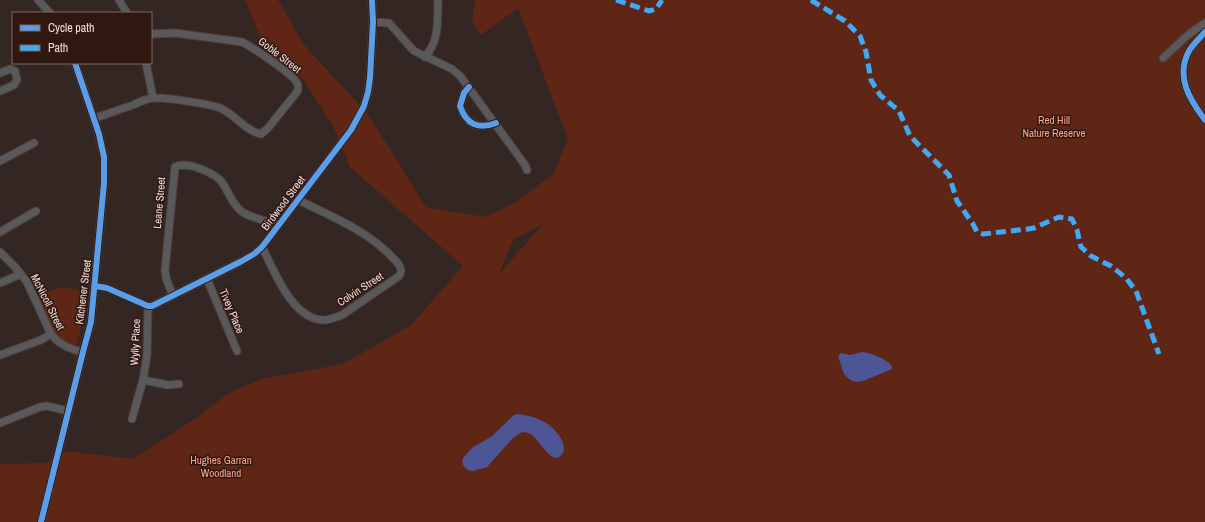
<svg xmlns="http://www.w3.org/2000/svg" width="1205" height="522" font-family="'Archivo Narrow',sans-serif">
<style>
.green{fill:#5f2615;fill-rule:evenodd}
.water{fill:#4e5594}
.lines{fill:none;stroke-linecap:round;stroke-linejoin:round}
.minor-casing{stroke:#4d413d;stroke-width:9}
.minor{stroke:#59585a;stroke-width:7}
.quiet{stroke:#3fa9f5;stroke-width:5;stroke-dasharray:10 5;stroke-linecap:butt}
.cycleway-casing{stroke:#301811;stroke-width:8}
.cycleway{stroke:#5a9eea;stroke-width:6}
.labels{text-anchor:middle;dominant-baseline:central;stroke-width:3;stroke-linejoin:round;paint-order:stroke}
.street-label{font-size:11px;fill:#f0dfda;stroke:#301811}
.park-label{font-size:11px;fill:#fca48a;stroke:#301811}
</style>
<rect width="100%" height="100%" fill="#342622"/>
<g class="green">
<path d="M245,0H278L305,46L368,114L426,207L485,217L516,202L554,173L568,139L518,8L481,35L472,21L475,0H1205V522H0V464L47,463L66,451L133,459L199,416L227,394L261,379L343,364L411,325L463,266L350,167L334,128L303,79L271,56L260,36ZM543,224L499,274L513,240Z"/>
<path d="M63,287L88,291L77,346C54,347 44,313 36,296Z"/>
</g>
<g class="water">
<path d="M862,352C871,353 887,359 892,366V369L863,381L856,382L850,380L844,374L838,356L841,353L850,355Z"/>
<path d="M518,414C527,415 538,418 546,423C556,429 574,450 557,458C540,456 535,418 513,438L487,467L473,471L468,470L463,465L462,461L464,457L473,447L491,437L514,415Z"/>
</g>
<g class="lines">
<g class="minor-casing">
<g id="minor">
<path d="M38,0L50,13"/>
<path d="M119,0L127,13"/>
<path d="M373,22L389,23L414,51L452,69L461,77L525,165L527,170"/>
<path d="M1205,32C1200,38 1193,44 1189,51C1175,77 1190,100 1205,120"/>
<path d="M425,57C440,39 437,23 438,0"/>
<path d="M1163,58L1189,34L1205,23"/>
<path d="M146,63L153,98"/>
<path d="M0,73L10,69L15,71L17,80L14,85L0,91"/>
<path d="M469,87L464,93L460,106C466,124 478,130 496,123"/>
<path d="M95,118C108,114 120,109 133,105C139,102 146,99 153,98C164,97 210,104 220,108C235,114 245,131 261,134L268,128L297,92C298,89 299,86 297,83C293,74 252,47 242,42L175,33L151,34"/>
<path d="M0,161L34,143"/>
<path d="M0,232L36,211"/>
<path d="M262,247C274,270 292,320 324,320C330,320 336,317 342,315L399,276C400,274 401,273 401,271C401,265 396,261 393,258C368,231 331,216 298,200"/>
<path d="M0,252L15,267L27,282L51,334C59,345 70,349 83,352"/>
<path d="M207,279L237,351"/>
<path d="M0,283L21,274"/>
<path d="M95,286L107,288L148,306H152L242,261L254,254L262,247L351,130L364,106L368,92L370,78L373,22L372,0"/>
<path d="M173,296L166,278L165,270L175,167C181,164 186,165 192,166C202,169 213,173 220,180C228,189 231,203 241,211C251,219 267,219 277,227"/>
<path d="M0,355L41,340L51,334"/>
<path d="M143,380L168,385L179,384"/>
<path d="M132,419L143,380L147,355L148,306"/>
<path d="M0,423L40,407L47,406L68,411"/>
<path d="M41,522L83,352L91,322L104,183V157L99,134L75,63"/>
</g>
</g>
<use href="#minor" class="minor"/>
<g class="quiet">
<path d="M616,0L649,11L656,9L662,0"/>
<path d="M811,0L845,21L860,36L866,52L871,80L880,95L899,111L910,136L949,175L957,201L973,224L977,232L983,234L1028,229L1034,228L1059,217L1072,219L1077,230L1081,247L1091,256L1111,266L1126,278L1136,291L1159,354"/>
</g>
<g class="cycleway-casing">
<g id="cycleway">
<path d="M1205,32C1200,38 1193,44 1189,51C1175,77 1190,100 1205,120"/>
<path d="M469,87L464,93L460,106C466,124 478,130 496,123"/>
<path d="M95,286L107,288L148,306H152L242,261L254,254L262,247L351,130L364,106L368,92L370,78L373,22L372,0"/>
<path d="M41,522L83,352L91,322L104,183V157L99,134L75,63"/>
</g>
</g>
<use href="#cycleway" class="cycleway"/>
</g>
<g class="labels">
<g class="street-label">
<text transform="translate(280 55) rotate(38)">Goble Street</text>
<text transform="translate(159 203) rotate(-85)">Leane Street</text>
<text transform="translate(283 203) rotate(-53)">Birdwood Street</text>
<text transform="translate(360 289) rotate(-33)">Colvin Street</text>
<text transform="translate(83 292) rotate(-83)">Kitchener Street</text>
<text transform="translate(48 302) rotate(63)">McNicoll Street</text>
<text transform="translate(232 311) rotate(67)">Tivey Place</text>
<text transform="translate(135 342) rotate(-87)">Wylly Place</text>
</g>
<g class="park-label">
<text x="1054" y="120">Red Hill<tspan x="1054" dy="13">Nature Reserve</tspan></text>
<text x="221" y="460">Hughes Garran<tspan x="221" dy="13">Woodland</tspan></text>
</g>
</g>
<rect x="12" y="12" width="140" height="52" fill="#301811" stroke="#7d6861"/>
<rect x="20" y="25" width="20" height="6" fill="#5a9eea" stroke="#7d6861"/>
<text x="48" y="32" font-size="12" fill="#f0dfda">Cycle path</text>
<rect x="20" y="45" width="20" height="6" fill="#3fa9f5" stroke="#7d6861"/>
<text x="48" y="52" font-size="12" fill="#f0dfda">Path</text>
</svg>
